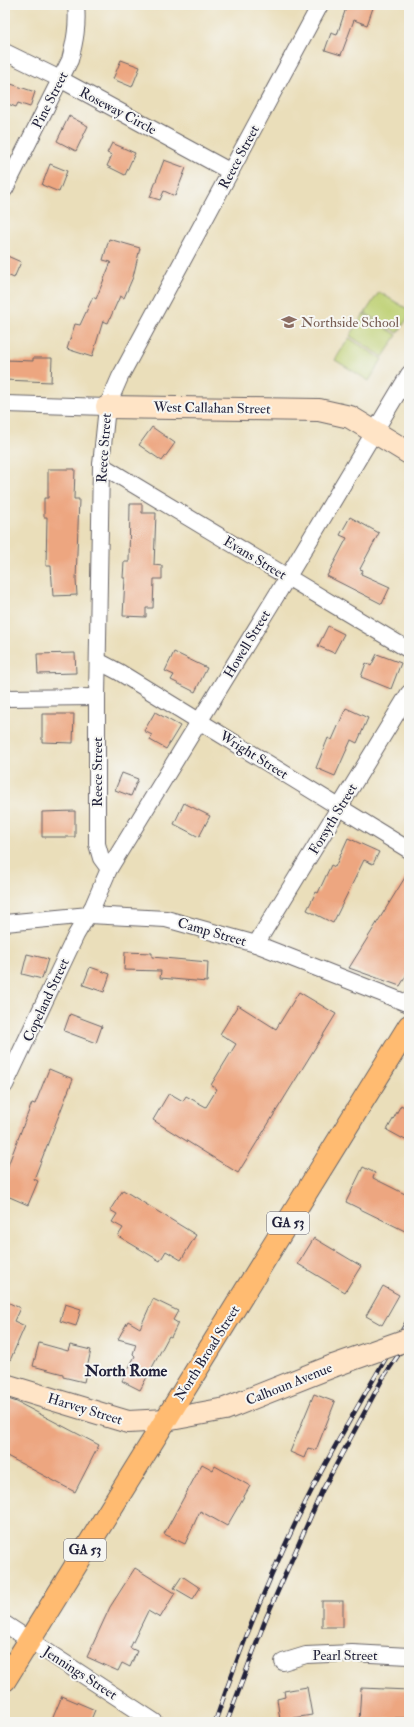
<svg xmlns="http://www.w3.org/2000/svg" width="414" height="1727" font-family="'IM FELL Double Pica',serif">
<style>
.green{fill:#bed073;stroke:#707957}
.building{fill:#eda680}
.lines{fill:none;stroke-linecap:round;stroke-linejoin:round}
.street-casing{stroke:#686467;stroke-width:18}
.secondary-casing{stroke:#686467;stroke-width:24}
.primary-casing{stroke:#686467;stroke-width:24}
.street{stroke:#fff;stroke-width:16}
.secondary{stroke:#ffe4c6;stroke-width:22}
.primary{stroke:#ffbb71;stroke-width:22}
.rail-casing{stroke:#22223b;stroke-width:4.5}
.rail{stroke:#f6f6f2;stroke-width:3;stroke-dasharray:9;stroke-linecap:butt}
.secondary-bridge-casing{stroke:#686467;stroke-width:24;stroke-linecap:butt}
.secondary-bridge{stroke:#ffe4c6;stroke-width:22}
.labels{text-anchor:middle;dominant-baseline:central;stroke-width:4;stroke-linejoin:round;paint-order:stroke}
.shield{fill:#f6f6f2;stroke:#626272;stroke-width:1}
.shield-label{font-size:13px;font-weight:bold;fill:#22223b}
.street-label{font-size:14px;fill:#22223b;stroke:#f6f6f2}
.education-label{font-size:14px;fill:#785e54;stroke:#f6f6f2;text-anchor:start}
.quarter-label{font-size:16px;font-weight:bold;fill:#22223b;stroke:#f6f6f2}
</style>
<rect width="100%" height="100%" fill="#f6f6f2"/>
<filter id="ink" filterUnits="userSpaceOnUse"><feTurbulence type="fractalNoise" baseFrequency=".025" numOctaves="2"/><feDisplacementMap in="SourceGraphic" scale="8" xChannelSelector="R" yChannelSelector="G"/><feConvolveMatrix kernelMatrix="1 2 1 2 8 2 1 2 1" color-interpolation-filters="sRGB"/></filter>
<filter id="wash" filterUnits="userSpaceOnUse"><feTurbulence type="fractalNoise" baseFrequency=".012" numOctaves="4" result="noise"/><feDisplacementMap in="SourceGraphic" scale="16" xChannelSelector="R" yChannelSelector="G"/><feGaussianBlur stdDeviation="0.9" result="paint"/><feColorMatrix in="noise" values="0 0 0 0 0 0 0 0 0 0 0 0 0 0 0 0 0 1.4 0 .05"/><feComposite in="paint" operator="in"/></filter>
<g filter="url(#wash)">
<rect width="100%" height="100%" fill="#eadeba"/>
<g class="green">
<path d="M379,292L409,310V316L398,333L365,313Z"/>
<path d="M364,314L397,335L383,357L350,336Z"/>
<path d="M349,338L382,359L369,381L335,360Z"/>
</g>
<g id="blocks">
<g class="building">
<path d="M347,5H374L367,25L354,20L341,55L325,50L331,33L337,35Z"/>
<path d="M121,60L140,67L132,87L113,79Z"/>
<path d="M5,82L35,92L30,107L18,103L16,107L5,103Z"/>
<path d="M69,116L88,126L76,151L57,141Z"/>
<path d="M112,143L135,153L125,175L107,166L112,155L107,153Z"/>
<path d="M164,160L186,168L175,196L164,191L160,200L150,197Z"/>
<path d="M50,164L67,171L59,192L42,185Z"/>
<path d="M109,239L140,248L133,277L124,298L120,296L108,323L103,321L92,357L67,349L75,324L80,325L93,297L96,299L111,262L103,260Z"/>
<path d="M5,255L21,262L14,278L5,274Z"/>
<path d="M33,358H52L51,382L5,380V360L33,361Z"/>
<path d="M152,427L175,443L162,461L139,445Z"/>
<path d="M48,469H75L74,499H79L76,580L77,595L53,596L51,566H46L47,517H44V498H48Z"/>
<path d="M130,504H142V513H156L154,565L162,566V579H154L153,608H146V617L123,616L125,578H123L124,562H129Z"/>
<path d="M350,517L379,533L360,569L363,570L361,574L390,587L382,604L327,576L347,538L340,535Z"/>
<path d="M328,626L344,634L334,653L318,646Z"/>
<path d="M174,652L207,668L195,692L171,680L174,675L165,671Z"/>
<path d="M75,653L76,673L38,674L37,654Z"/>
<path d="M377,654L401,663L391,689L361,677L366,663L371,666Z"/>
<path d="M346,708L368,718L357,743L351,740L335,776L316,768L328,738L332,740Z"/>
<path d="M155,712L180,726L166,749L150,740L152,735L144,731Z"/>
<path d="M42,714H74L73,743L42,742Z"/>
<path d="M122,773L138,779L131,796L115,790Z"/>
<path d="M184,803L210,816L199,837L174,824Z"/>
<path d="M75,811V837H42V812Z"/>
<path d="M348,838L379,852L373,864L364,860L333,923L307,910L316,892L318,893L331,865L335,867Z"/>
<path d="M409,871V971L400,986L349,968Z"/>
<path d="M125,952L152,953V957L208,962L207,982L160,978L161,971L124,970Z"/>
<path d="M27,954L48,959L42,979L22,974Z"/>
<path d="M90,967L110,974L104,992L83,985Z"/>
<path d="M299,992L336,1014L238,1173L153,1120L169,1093L183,1101L186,1096L206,1107L217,1089L211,1085L236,1044L220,1034L238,1005L276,1029Z"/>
<path d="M70,1014L102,1026L96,1043L64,1031Z"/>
<path d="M49,1069L73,1079L34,1179L38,1181L28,1205L5,1195V1168H7L26,1118L32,1103L35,1104Z"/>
<path d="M401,1105L409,1110V1142L387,1130Z"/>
<path d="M363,1167L375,1173L373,1178L409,1196V1233L346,1202Z"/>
<path d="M123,1190L196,1235L181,1260L166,1251L160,1261L118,1236L123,1228L112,1222L117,1214L110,1210Z"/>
<path d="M314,1238L361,1266L345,1292L298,1264Z"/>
<path d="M383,1286L399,1295L382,1325L366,1316Z"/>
<path d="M153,1299L178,1311L173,1320L178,1323L171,1337L169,1336L140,1390L122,1381L135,1356L133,1354L136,1344L118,1339L128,1321L140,1328Z"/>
<path d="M5,1301L20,1308L14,1321L25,1326L5,1372Z"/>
<path d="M65,1304L81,1309L76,1326L60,1321Z"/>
<path d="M39,1343L68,1351L70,1345L91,1350L84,1382L63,1377V1374L33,1366Z"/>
<path d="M314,1394L335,1402L316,1450L308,1448L304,1458L290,1452Z"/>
<path d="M5,1398L17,1402L99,1445L75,1492L5,1455Z"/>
<path d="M202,1464L213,1470L215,1466L250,1486L227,1526L200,1511L185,1544L164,1534Z"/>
<path d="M135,1568L175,1593L160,1618L148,1611L130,1648L137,1651L130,1667L122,1663L118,1671L87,1657L110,1607Z"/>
<path d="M182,1576L200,1588L193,1599L174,1588Z"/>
<rect x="322" y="1601" width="21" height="26"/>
<path d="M307,1687L312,1715L280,1720L277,1699L285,1697L284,1691Z"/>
<path d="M361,1688L409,1690V1718H385L384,1722H359Z"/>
<path d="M62,1696L95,1710L90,1722H51Z"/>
</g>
</g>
</g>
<g filter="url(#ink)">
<use href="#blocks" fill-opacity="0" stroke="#686467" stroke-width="1"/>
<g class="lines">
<g class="street-casing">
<g id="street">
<path d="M5,52L60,79L231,172"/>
<path d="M5,189L70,60C75,41 78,25 76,5"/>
<path d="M5,404L107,407"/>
<path d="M101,465L409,650"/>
<path d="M98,661L119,672L409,850"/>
<path d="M5,698L97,697"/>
<path d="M109,869L101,858L97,844V697L101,465L107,407L120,377L320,5"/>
<path d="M5,923L89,915L166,919L256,944L409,1004"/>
<path d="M256,944L409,693"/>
<path d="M5,1085L76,935L93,906L109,869L287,578L409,374"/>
<path d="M5,1624L155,1722"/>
<path d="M283,1662L306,1655L352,1653L409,1656"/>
</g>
</g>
<g class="secondary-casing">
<g id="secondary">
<path d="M107,407L319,410L350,417L409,453"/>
<path d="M5,1385L128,1422L166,1420L225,1409L333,1366"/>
</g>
</g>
<g class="primary-casing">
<path id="primary" d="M5,1680L409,1026"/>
</g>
<use href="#street" class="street"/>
<use href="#secondary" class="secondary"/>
<use href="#primary" class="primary"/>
<g class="rail-casing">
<g id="rail">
<path d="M215,1722C244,1637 278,1554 320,1474C348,1421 379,1370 409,1319"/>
<path d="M227,1722L266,1618L322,1491L383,1378L409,1339"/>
</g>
</g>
<use href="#rail" class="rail"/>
<g class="secondary-bridge-casing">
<path id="secondary-bridge" d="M333,1366L409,1339"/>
</g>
<use href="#secondary-bridge" class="secondary-bridge"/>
</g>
</g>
<defs>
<g id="school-bare" transform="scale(1.2)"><path d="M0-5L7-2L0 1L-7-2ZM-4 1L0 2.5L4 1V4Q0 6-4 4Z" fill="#8d6e63" stroke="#f6f6f2" stroke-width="2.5" paint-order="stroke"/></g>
</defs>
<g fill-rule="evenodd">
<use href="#school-bare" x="289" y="322"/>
</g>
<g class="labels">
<g class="shield">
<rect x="267" y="1212" width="42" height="22" rx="3"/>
<rect x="64" y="1539" width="42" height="22" rx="3"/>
</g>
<g class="shield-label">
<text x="288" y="1223">GA 53</text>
<text x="85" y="1550">GA 53</text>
</g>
<g class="street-label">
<text transform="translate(50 100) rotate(-63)">Pine Street</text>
<text transform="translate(118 111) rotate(28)">Roseway Circle</text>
<text transform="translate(239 157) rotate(-62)">Reece Street</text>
<text transform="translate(212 408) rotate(1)">West Callahan Street</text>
<text transform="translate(104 448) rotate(-86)">Reece Street</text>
<text transform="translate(255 558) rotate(31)">Evans Street</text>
<text transform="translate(247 644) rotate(-59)">Howell Street</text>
<text transform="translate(254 755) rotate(32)">Wright Street</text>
<text transform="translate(97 772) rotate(-90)">Reece Street</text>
<text transform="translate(333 819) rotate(-59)">Forsyth Street</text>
<text transform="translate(212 932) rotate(16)">Camp Street</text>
<text transform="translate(46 1000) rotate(-65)">Copeland Street</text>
<text transform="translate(207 1353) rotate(-58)">North Broad Street</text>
<text transform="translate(289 1384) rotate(-22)">Calhoun Avenue</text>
<text transform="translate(85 1409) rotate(17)">Harvey Street</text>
<text x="345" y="1655">Pearl Street</text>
<text transform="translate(80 1673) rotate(33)">Jennings Street</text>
</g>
<g class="education-label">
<text x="301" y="322">Northside School</text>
</g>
<g class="quarter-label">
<text x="126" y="1371">North Rome</text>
</g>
</g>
<rect width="414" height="1727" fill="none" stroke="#f6f6f2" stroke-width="20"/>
</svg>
